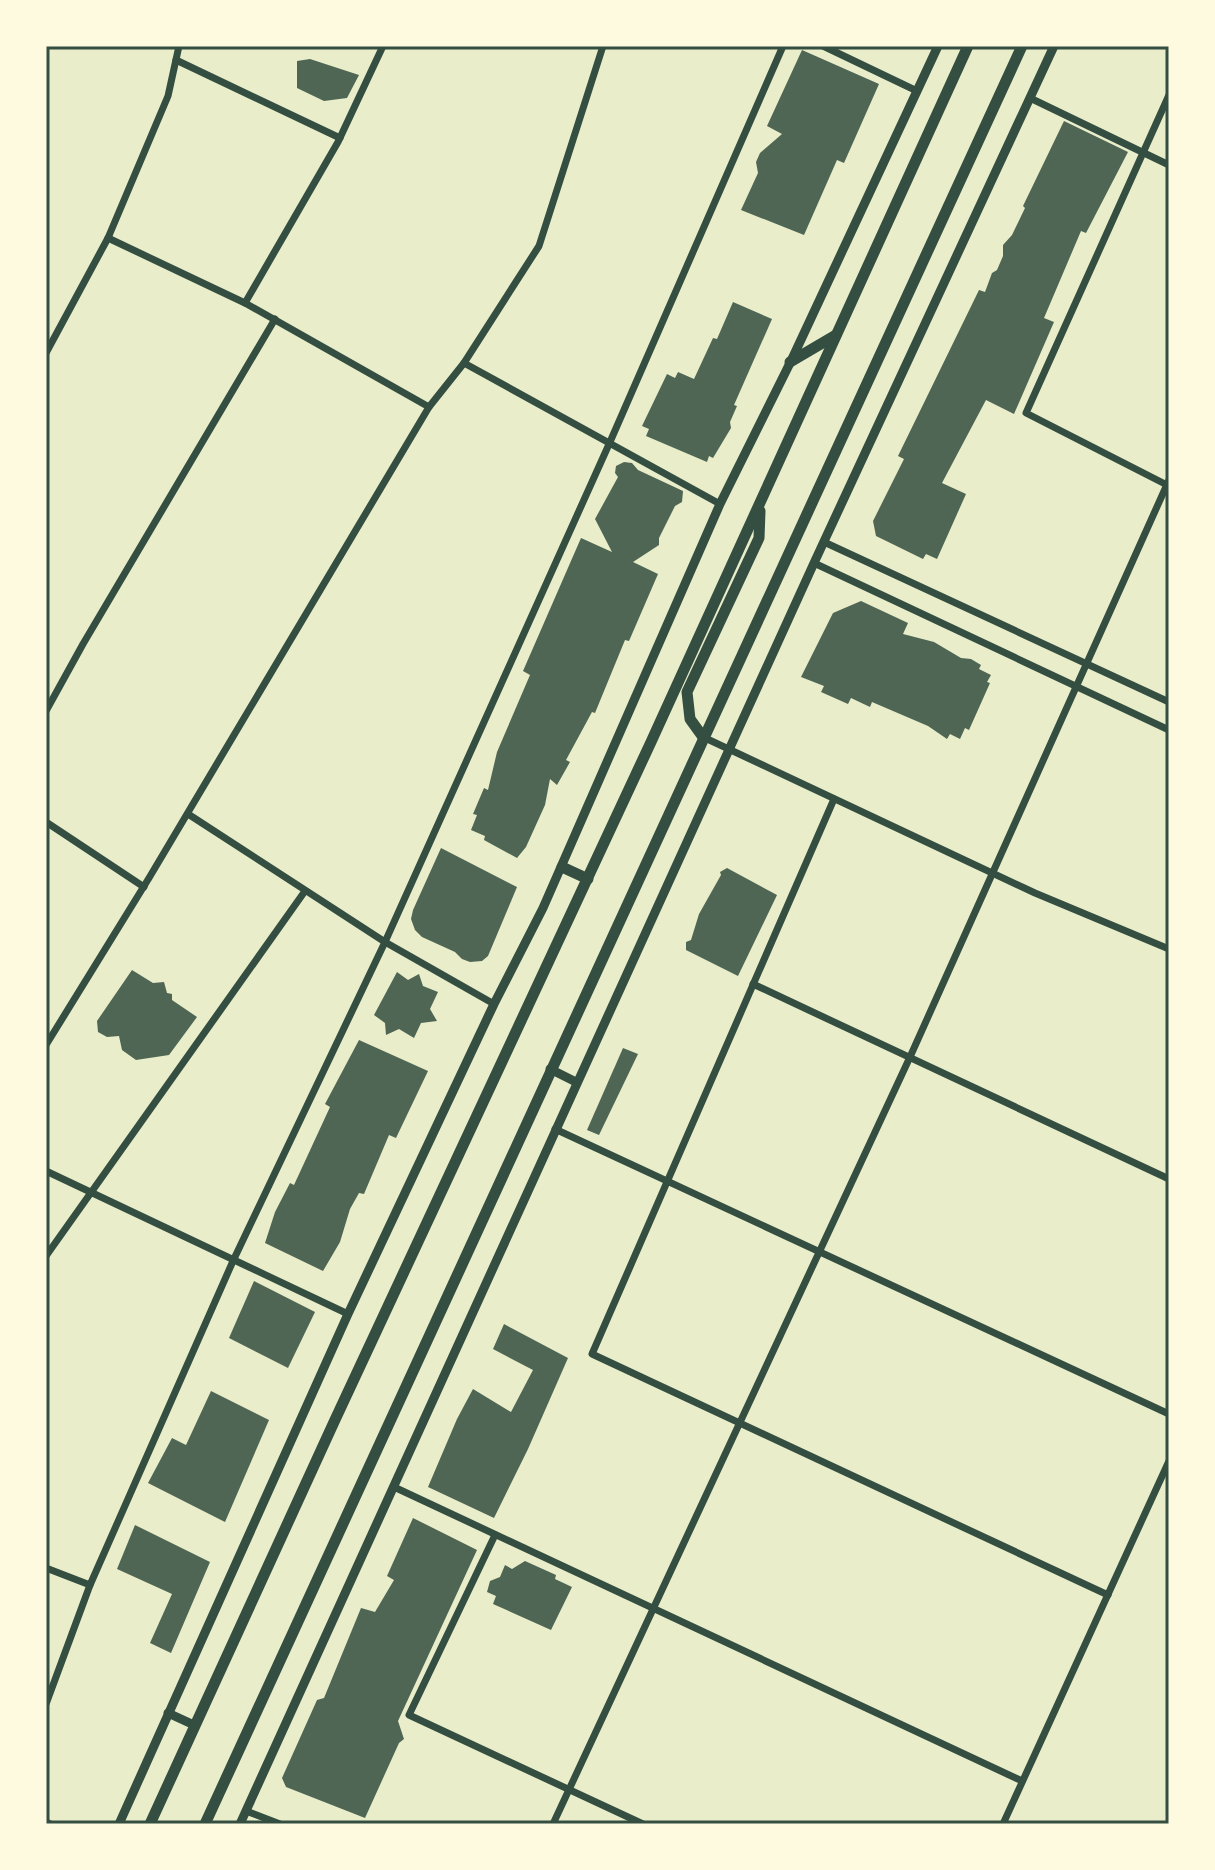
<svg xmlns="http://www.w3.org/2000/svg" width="1215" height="1870" font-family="'PT Sans Narrow',sans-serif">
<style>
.building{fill:#4f6655}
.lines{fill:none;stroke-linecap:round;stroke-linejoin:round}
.minor{stroke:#344e41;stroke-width:7}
.tertiary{stroke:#344e41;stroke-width:9}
.primary{stroke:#344e41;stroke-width:11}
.neatline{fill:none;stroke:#344e41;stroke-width:3}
</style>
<rect width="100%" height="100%" fill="#e9edc9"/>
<g class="building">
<path d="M802,50L879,84L844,163L837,160L804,235L741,210L758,173L756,162L760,153L782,134L767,126Z"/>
<path d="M310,59L359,75L347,98L324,101L297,88V61Z"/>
<path d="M1064,121L1128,152L1086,233L1081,231L1044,318L1054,322L1014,414L986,400L942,483L966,494L937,559L926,554L923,559L876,536L873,521L904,459L898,456L979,290L985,292L992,273L997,270L1003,256V245L1012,235L1025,208L1023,206Z"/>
<path d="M733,302L772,319L734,405L737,406L730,422L731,428L713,458L709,456L707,462L646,436L649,429L642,426L667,374L675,378L678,372L694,379L713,338L717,339Z"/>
<path d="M624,462L632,463L638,470L683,491L682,502L675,506L659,538V545L633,562L658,574L629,641L625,640L595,713L592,712L566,760L570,762L557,785L550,779L545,805L526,847L517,858L484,840L485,836L471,830L477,815L473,814L484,788L488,790L497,752L530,675L523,671L581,538L612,552L595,519L618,477L615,473L616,466Z"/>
<path d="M861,601L908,623L903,634L934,642L961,658L971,659L981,665L979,669L991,675L987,682L990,683L969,730L965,728L960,739L950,734L947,739L928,726L872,702L870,707L851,698L848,704L821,692L824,686L801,677L833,613Z"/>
<path d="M441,848L517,887L488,956L482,961L470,962L462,959L455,952L422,937L415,930L411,919L413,910Z"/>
<path d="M727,868L777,895L738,976L686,950V942L691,940L699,914L721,875L720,872Z"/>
<path d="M132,970L153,983L164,982L167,993L172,994V1000L197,1017L169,1055L136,1060L122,1050L119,1036L107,1037L98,1032L97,1021Z"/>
<path d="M397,972L408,980L419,974L423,986L438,992L430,1009L437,1021L421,1023L414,1038L399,1029L386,1035L385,1023L374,1015Z"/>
<path d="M359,1040L428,1071L396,1138L389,1135L364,1194L359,1193L350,1209L340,1242L323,1271L265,1243L275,1212L290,1183L294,1185L330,1107L325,1104Z"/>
<path d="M623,1048L638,1054L599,1135L587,1130Z"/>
<path d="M254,1281L315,1312L288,1368L229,1338Z"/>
<path d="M504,1324L568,1358L528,1449L494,1518L428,1487L457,1419L473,1389L511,1412L533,1370L493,1349Z"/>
<path d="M211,1391L269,1420L225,1522L148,1483L172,1438L186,1445Z"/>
<path d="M413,1518L477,1550L398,1721L404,1739L399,1743L365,1818L286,1787L282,1778L317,1700L324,1698L361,1608L375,1612L394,1580L387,1576Z"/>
<path d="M135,1525L210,1562L171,1653L150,1643L172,1594L117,1569Z"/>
<path d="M525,1561L556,1575L555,1579L572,1587L551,1630L493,1604L496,1596L487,1592L490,1581L500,1577L505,1565L512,1569Z"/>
</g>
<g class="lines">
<g class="minor">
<path d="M823,46L917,91"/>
<path d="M176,60L340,138"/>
<path d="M1169,95L1026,413L1169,486"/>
<path d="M1030,98L1169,165"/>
<path d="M108,238L245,303L429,407"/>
<path d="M245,303L338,142L383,46"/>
<path d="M46,353L108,238L168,96L179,46"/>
<path d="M464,363L720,504"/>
<path d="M824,542L1169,702"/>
<path d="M814,563L1169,730"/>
<path d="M46,711L83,644L275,319"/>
<path d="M703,737L1035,893L1169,949"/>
<path d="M834,799L592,1354L1108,1595"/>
<path d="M188,814L385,942L494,1004"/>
<path d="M46,822L144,887"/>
<path d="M753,984L1169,1179"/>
<path d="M46,1045L149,878L429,407L464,363L539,246L603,46"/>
<path d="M555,1129L1169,1414"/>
<path d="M46,1171L348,1314"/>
<path d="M46,1256L305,891"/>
<path d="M394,1487L1022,1781"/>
<path d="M495,1535L409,1715L643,1824"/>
<path d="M46,1568L90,1585L233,1261L385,942L610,442L783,46"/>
<path d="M46,1704L90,1585"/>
<path d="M246,1811L280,1824"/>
<path d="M46,1822L50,1824"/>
<path d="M553,1824L910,1057L1169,480"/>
<path d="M1003,1824L1169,1461"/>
</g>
<g class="tertiary">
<path d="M550,1069L576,1082"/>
<path d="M168,1713L194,1725"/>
<path d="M119,1824L348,1314L494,1004L543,908L720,504L792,359L938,46"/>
<path d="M240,1824L814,563L1054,46"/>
</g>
<g class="primary">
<path d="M790,362L836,335"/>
<path d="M703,737L690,719L687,692L759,538L760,511"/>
<path d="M562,867L588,879"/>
<path d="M150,1824L334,1422L651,742L968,46"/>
<path d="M205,1824L1022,46"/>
</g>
</g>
<rect width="1215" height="1870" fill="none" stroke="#fefae0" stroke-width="96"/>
<rect x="48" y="48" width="1119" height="1774" class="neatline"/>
</svg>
